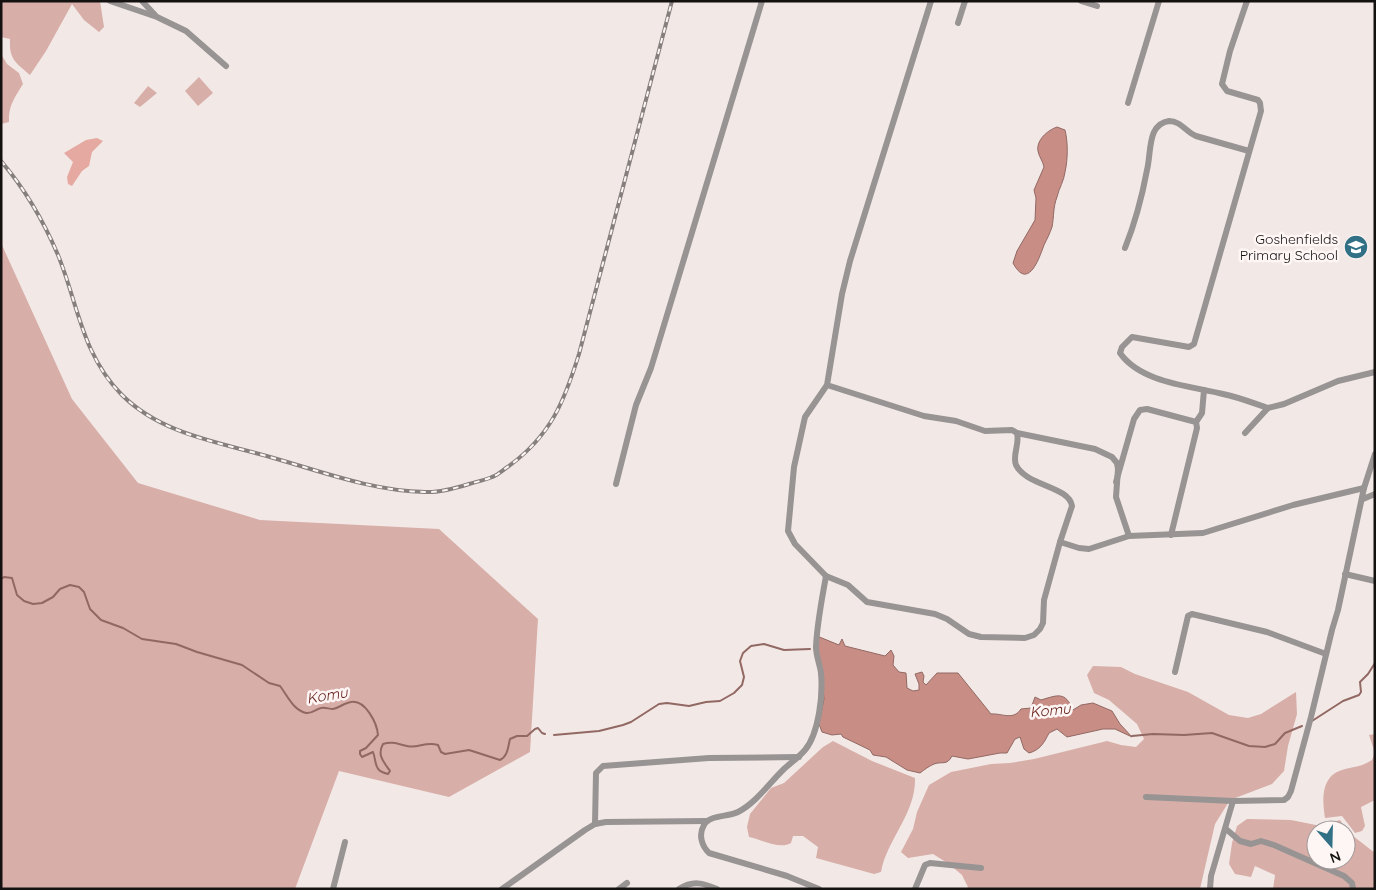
<svg xmlns="http://www.w3.org/2000/svg" width="1376" height="890" font-family="Quicksand,sans-serif">
<style>
.green{fill:#d8aea8;fill-rule:evenodd}
.forest{fill:#e5a9a1}
.water{fill:#c88e86;stroke:#926863}
.lines{fill:none;stroke-linecap:round;stroke-linejoin:round}
.stream{stroke:#926863;stroke-width:2}
.street{stroke:#989494;stroke-width:6}
.rail-casing{stroke:#857f7e;stroke-width:4}
.rail{stroke:#fef6f5;stroke-width:2;stroke-dasharray:5.5;stroke-linecap:butt}
.labels{text-anchor:middle;dominant-baseline:central;stroke-width:5;stroke-linejoin:round;paint-order:stroke}
.poi-label{font-size:14px;fill:#141111;stroke:#fef6f5;text-anchor:end}
.water-label{font-size:15px;font-style:italic;fill:#631e18;stroke:#fef6f5}
</style>
<rect width="100%" height="100%" fill="#f2e9e7"/>
<g class="green">
<path d="M1,1H100L104,27L99,32L84,20L72,4L46,51L30,75C15,62 9,59 10,39L1,37Z"/>
<path d="M1,54L7,64L19,73L23,84C15,97 8,106 9,122L1,124Z"/>
<path d="M199,77L213,93L198,106L185,91Z"/>
<path d="M148,86L157,93L140,107L134,103Z"/>
<path d="M1,243L72,399L138,483L260,520L439,529L538,619L530,752L449,797L339,771L295,889H1Z"/>
<path d="M1093,666L1121,667L1135,674L1188,692L1229,715L1248,718L1261,714L1296,692L1297,714L1288,746L1284,771L1272,784L1230,800L1215,824L1200,889H966L968,887L962,875L949,864L933,854L908,858L901,852L913,829L917,812L929,785L951,772L991,764L1010,763L1034,759L1107,741L1121,745L1136,747L1144,739L1137,724L1109,700L1094,693L1087,675Z"/>
<path d="M1375,734V800L1361,807L1365,826L1362,831L1355,833L1342,816L1325,818C1322,800 1321,776 1342,770C1355,766 1359,768 1372,760L1375,753L1369,735Z"/>
<path d="M833,741L872,761L915,778C916,814 887,839 881,872L874,874L816,858L818,847L803,836H793L791,843C780,850 760,839 749,837L747,827L750,814L771,788L784,783L823,747Z"/>
<path d="M1247,819L1291,820L1321,826L1340,820L1348,832L1375,853V889H1273L1275,875L1255,866L1251,877L1235,874L1229,864L1232,843L1237,826ZM1316,830H1346V860H1316Z"/>
</g>
<path class="forest" d="M97,138L103,141L92,152L89,166L82,171L72,186L68,184L67,177L73,162L64,153L86,140Z"/>
<g class="water">
<path d="M1057,127L1065,130C1068,142 1068,159 1065,172C1064,181 1059,188 1057,197C1053,207 1054,217 1052,227C1050,233 1047,239 1044,245C1039,259 1028,291 1013,263L1017,251L1035,220L1036,198L1034,190L1044,167C1043,161 1039,157 1038,151C1036,140 1048,130 1057,127Z"/>
<path d="M817,636L839,645L842,639L845,646L885,656L891,650L894,656L893,665L899,672L906,673L907,688L913,691L919,690V684L915,674L922,672L924,676L923,682L926,685L937,673H958L991,714C1002,713 1013,721 1021,709L1031,708L1035,697L1041,700C1058,695 1065,691 1073,710L1081,705L1093,703L1112,711L1120,724L1132,737L1115,729H1103L1067,737L1057,729L1049,733C1044,743 1040,750 1029,753L1024,749L1020,737L1015,739L1007,753H1000L968,759L952,756C947,766 942,761 934,764C929,766 924,770 920,773L907,770L886,757L873,755L870,750L843,737L841,734L832,735L822,732L819,724L824,699L822,678L818,659Z"/>
</g>
<g class="lines">
<g class="stream">
<path d="M1,579L4,577L12,578L17,595L24,601L33,604L42,603L53,597L60,589L70,585L79,587L84,592L90,609L101,620L123,628L142,639L176,644L197,652L242,665L269,683L280,686C287,695 293,710 306,713C312,714 316,709 321,708C325,707 329,709 333,709C339,708 344,703 351,702C365,699 377,723 378,735L366,748L360,751V754L362,757L373,752C377,762 373,771 388,774L390,771C383,761 377,755 383,744C392,741 398,744 407,746C418,749 425,741 438,745L441,752L445,754L469,750L500,760C508,756 508,747 510,739L517,736H527L535,729L538,728L542,733L545,734"/>
<path d="M1312,721L1343,701L1359,695L1361,692L1360,682L1368,674L1375,663"/>
<path d="M554,735L599,731L623,725L631,722L659,704L667,703L689,706L706,702L720,701L734,693L742,685L744,677L740,661L743,653L751,646L764,644L784,650L810,649"/>
<path d="M1132,736L1153,734L1184,735L1212,733L1249,746L1265,747L1275,744L1285,733L1302,726"/>
</g>
<g class="street">
<path d="M110,1L157,17L186,31L226,66"/>
<path d="M142,1L155,15"/>
<path d="M1081,1L1097,6"/>
<path d="M1247,1L1230,51L1222,84L1227,91L1258,100L1260,103L1261,111L1194,344L1189,347L1132,337L1122,347L1120,353C1141,383 1191,386 1223,394C1238,397 1253,403 1268,408"/>
<path d="M958,23L965,1"/>
<path d="M1128,103L1159,1"/>
<path d="M1125,248C1135,223 1142,197 1147,170C1150,158 1149,143 1154,132C1157,126 1162,122 1169,121C1181,121 1186,132 1196,136L1249,151"/>
<path d="M827,385L924,416L956,421L985,431L1012,430L1017,433C1020,444 1012,455 1016,465C1026,486 1069,486 1072,506L1060,542L1044,600L1043,623L1040,629L1034,635L1025,638L981,637L969,634L947,619L935,614L867,602L848,585L826,576L795,544L788,531L794,467L805,417L827,385L842,294L850,261L931,1"/>
<path d="M1196,422L1202,413L1204,390"/>
<path d="M1017,433L1095,449L1112,457L1117,463L1118,469L1116,497L1129,536"/>
<path d="M1245,433L1268,408L1284,404L1338,381L1375,372"/>
<path d="M1116,482L1134,419L1140,410L1147,409L1196,422L1197,428L1171,535"/>
<path d="M616,484L636,405L651,368L762,1"/>
<path d="M1363,499L1375,494"/>
<path d="M1060,542L1079,548L1089,549L1129,536L1203,533L1293,505L1364,488"/>
<path d="M1345,574L1375,581"/>
<path d="M1175,672L1188,616L1192,614L1267,632L1326,654"/>
<path d="M1146,797L1233,801"/>
<path d="M595,824L596,773L603,766L709,758L799,757"/>
<path d="M1226,829L1240,841L1251,844L1261,841L1274,845L1344,876L1352,883L1353,889"/>
<path d="M333,889L345,842"/>
<path d="M502,889L585,830L595,824L606,822L707,821"/>
<path d="M619,889L627,883"/>
<path d="M679,889C693,880 703,883 717,889"/>
<path d="M819,889L787,876L709,853C702,846 698,835 704,825C709,815 728,817 738,812C757,802 770,782 785,768C792,762 799,757 805,750C819,733 823,695 821,673C820,665 816,656 816,647C817,623 822,599 826,576"/>
<path d="M915,889L925,865L930,863L981,868"/>
<path d="M1210,889L1211,876L1233,801L1284,800L1288,797L1291,791L1311,717L1332,630L1338,610L1364,488L1375,454"/>
</g>
<g class="rail-casing">
<path id="rail" d="M1,161C25,189 44,222 58,255C78,304 82,355 122,395C161,434 218,442 270,457C320,471 372,491 425,492C438,493 456,488 469,484C476,482 485,480 492,477C498,475 504,469 509,466C551,435 564,402 579,354L672,1"/>
</g>
<use href="#rail" class="rail"/>
</g>
<defs>
<g id="school-disc" transform="scale(1.25)"><circle r="9.5" fill="#327086" stroke="#fef6f5"/><path d="M0-5L7-2L0 1L-7-2ZM-4 1L0 2.5L4 1V4Q0 6-4 4Z" fill="#fff"/></g>
</defs>
<g fill-rule="evenodd">
<use href="#school-disc" x="1356" y="247"/>
</g>
<g class="labels">
<g class="poi-label">
<text x="1338" y="239">Goshenfields<tspan x="1338" dy="16">Primary School</tspan></text>
</g>
<g class="water-label">
<text transform="translate(327 695) rotate(-9)">Komu</text>
<text transform="translate(1050 710) rotate(-6)">Komu</text>
</g>
</g>
<rect width="1376" height="890" fill="none" stroke="#141111" stroke-width="5"/>
<g transform="translate(1331 845) rotate(160)"><circle r="24" fill="#fef6f5" stroke="#a09a9a"/>
<path d="M0-4L9 19L0 12L-9 19Z" fill="#327086"/>
<text y="-8" font-size="14" font-weight="bold" text-anchor="middle" fill="#141111">N</text>
</g>
</svg>
